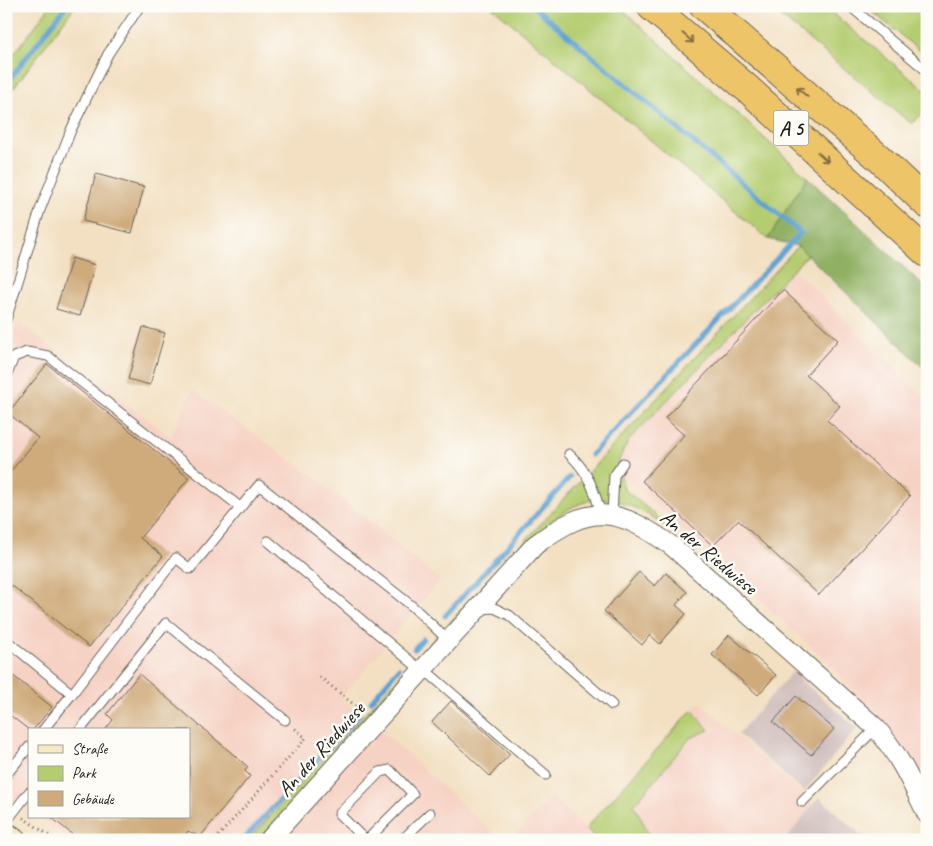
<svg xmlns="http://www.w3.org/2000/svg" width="933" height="846" font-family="Caveat,sans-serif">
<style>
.built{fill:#f6d2c4}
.industrial{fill:#d1bfbe}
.green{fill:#b5cd71;stroke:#687446}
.forest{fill:#90b063;stroke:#566640}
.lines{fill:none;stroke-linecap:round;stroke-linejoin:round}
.stream{stroke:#5ca0d1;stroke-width:5}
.building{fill:#cfab7c}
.lane-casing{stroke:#676156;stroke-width:11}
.street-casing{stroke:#676156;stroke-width:21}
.secondary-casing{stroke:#676156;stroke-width:29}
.highway-casing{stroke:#676156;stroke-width:30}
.path{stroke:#676156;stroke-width:3;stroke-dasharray:1 4;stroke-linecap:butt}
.lane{stroke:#fff;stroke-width:9}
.street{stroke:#fff;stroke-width:19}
.secondary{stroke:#f8e7c3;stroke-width:26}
.highway{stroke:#eec469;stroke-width:28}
.oneway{stroke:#857042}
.labels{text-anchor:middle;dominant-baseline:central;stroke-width:5;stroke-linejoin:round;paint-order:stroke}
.shield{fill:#fdfcf7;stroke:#605f5e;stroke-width:1}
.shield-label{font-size:20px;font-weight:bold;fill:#1c1c1c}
.street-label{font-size:21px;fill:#1c1c1c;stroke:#fdfcf7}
</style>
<rect width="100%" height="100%" fill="#fdfcf7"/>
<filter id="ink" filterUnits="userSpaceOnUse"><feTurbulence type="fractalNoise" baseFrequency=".02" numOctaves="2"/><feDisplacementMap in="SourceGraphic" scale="10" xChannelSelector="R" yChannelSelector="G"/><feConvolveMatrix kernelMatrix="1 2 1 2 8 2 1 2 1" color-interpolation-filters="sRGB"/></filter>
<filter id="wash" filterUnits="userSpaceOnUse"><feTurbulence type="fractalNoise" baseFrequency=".0096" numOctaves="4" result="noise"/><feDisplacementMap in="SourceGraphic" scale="20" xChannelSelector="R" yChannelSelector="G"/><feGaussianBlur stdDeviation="1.12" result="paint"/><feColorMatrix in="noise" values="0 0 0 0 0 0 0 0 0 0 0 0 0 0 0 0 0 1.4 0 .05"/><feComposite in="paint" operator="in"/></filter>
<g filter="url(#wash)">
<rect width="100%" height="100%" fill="#f3e0c2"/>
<g class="built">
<path d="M788,263L927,401V793L918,776L875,712L816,651L606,460Z"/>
<path d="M18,322L171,437L192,390L319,480L440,580L341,698L382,731L501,840H70L39,817H189V730H29V811L6,797V349Z"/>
<path d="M699,702L813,803L785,840H511L551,797L586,828Z"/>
</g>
<g class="industrial">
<path d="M792,672L857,728L804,792L738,734Z"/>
<path d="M819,797L866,840H785Z"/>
</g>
<g class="green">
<path d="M50,6H75L6,98V65Z"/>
<path d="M491,6H619L807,177L768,239Z"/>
<path d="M768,6H824L927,92V109L912,124Z"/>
<path d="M866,6H927V57Z"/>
<path d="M798,246L808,254L628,441L618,462L624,489L677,533C630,503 601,481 550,522L259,840H248Z"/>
<path d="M692,710L709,730L690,738L634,805L652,840H598L586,828Z"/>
</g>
<path class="forest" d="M807,177L927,289V371L798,246L768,239Z"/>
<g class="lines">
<g class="stream">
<path d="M533,6L801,233L591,455"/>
<path d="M6,84L66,6"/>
<path d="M445,616L570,477"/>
<path d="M414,649L423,639"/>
<path d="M371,701L399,668"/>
<path d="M243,840L359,714"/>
</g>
</g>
<g id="blocks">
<g class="building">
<path d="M96,174L144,187L132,233L83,221Z"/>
<path d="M72,258L95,265L80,316L56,309Z"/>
<path d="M783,290L838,340L806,375L840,406L827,420L910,496L819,595L738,520L713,546L642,481L684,435L665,418Z"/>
<path d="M143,327L165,333L150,385L128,379Z"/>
<path d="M47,364L189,478L140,538L163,556L89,647L6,581V477L38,438L8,413Z"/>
<path d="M639,572L655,586L666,573L687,592L676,605L686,614L660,644L650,635L642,645L604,611Z"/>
<path d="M729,635L776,675L758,695L712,655Z"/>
<path d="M6,670L52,707L33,730H29L6,712Z"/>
<path d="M139,674L248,767L245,771L250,776L200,837L188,831L183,840H79L51,817H189V730H105L113,720L107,714Z"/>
<path d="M796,696L834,729L811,755L773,722Z"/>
<path d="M451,701L510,754L490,776L432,722Z"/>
</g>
</g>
</g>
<g filter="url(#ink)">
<use href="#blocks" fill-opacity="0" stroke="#676156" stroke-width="1"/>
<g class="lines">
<g class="lane-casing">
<g id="lane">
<path d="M850,6L927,71"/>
<path d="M6,320L40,210L71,130L108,54L140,6"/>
<path d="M6,377L14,357L27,352L48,356L240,507"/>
<path d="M569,454C588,471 595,491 601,515"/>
<path d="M612,516L614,476L623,463"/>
<path d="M268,541L422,671L432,676L546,775"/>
<path d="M480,609L494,608L509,615L612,705"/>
<path d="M6,640L72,694L176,558L190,569L259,485L412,606L449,641"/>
<path d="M43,730L72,694"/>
<path d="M80,730L166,623L285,720"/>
<path d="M6,775L29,747"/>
<path d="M802,802L876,728"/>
<path d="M6,822L29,792"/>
<path d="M365,840L339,814L380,772L390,770L413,794L367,840"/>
<path d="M402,840L430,813"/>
</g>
</g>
<g class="street-casing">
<path id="street" d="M269,840L535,545C592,502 616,507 672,546L876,728C900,756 911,781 927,814"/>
</g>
<g class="secondary-casing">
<path id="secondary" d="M6,836L12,840"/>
</g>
<g class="highway-casing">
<g id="highway">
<path d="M651,6L749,90L927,253"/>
<path d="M704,6L879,158L927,204"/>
</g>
</g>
<g class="path">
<path d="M320,677L363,712"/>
<path d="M23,818L56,840"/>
<path d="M32,835L39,840"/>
<path d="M215,840L306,738L293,727"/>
</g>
<use href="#lane" class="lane"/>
<use href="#street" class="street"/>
<use href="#secondary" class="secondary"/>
<use href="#highway" class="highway"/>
</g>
<defs><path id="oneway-shaft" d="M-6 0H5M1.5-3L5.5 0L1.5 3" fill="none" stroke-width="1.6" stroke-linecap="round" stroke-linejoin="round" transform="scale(1.25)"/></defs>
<g class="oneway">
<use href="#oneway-shaft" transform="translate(688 38) rotate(41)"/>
<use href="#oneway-shaft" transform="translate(802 92) rotate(-139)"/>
<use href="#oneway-shaft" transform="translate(823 157) rotate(42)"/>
</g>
</g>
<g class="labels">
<rect class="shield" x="773.5" y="110.5" width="35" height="35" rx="4"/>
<g class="shield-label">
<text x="791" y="128">A 5</text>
</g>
<g class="street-label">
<text transform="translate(709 552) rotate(40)">An der Riedwiese</text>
<text transform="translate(321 749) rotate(-48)">An der Riedwiese</text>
</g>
</g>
<rect width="933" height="846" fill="none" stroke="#fdfcf7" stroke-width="25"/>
<rect x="28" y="728" width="162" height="90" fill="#fdfcf7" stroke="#a3a29f"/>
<rect x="38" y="745" width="25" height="8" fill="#f8e7c3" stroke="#a3a29f"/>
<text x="72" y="754" font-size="15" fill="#1c1c1c">Straße</text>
<rect x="38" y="766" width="25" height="15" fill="#b5cd71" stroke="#a3a29f"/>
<text x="72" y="778" font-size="15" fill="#1c1c1c">Park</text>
<rect x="38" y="791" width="25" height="15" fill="#cfab7c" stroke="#a3a29f"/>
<text x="72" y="804" font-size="15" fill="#1c1c1c">Gebäude</text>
</svg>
